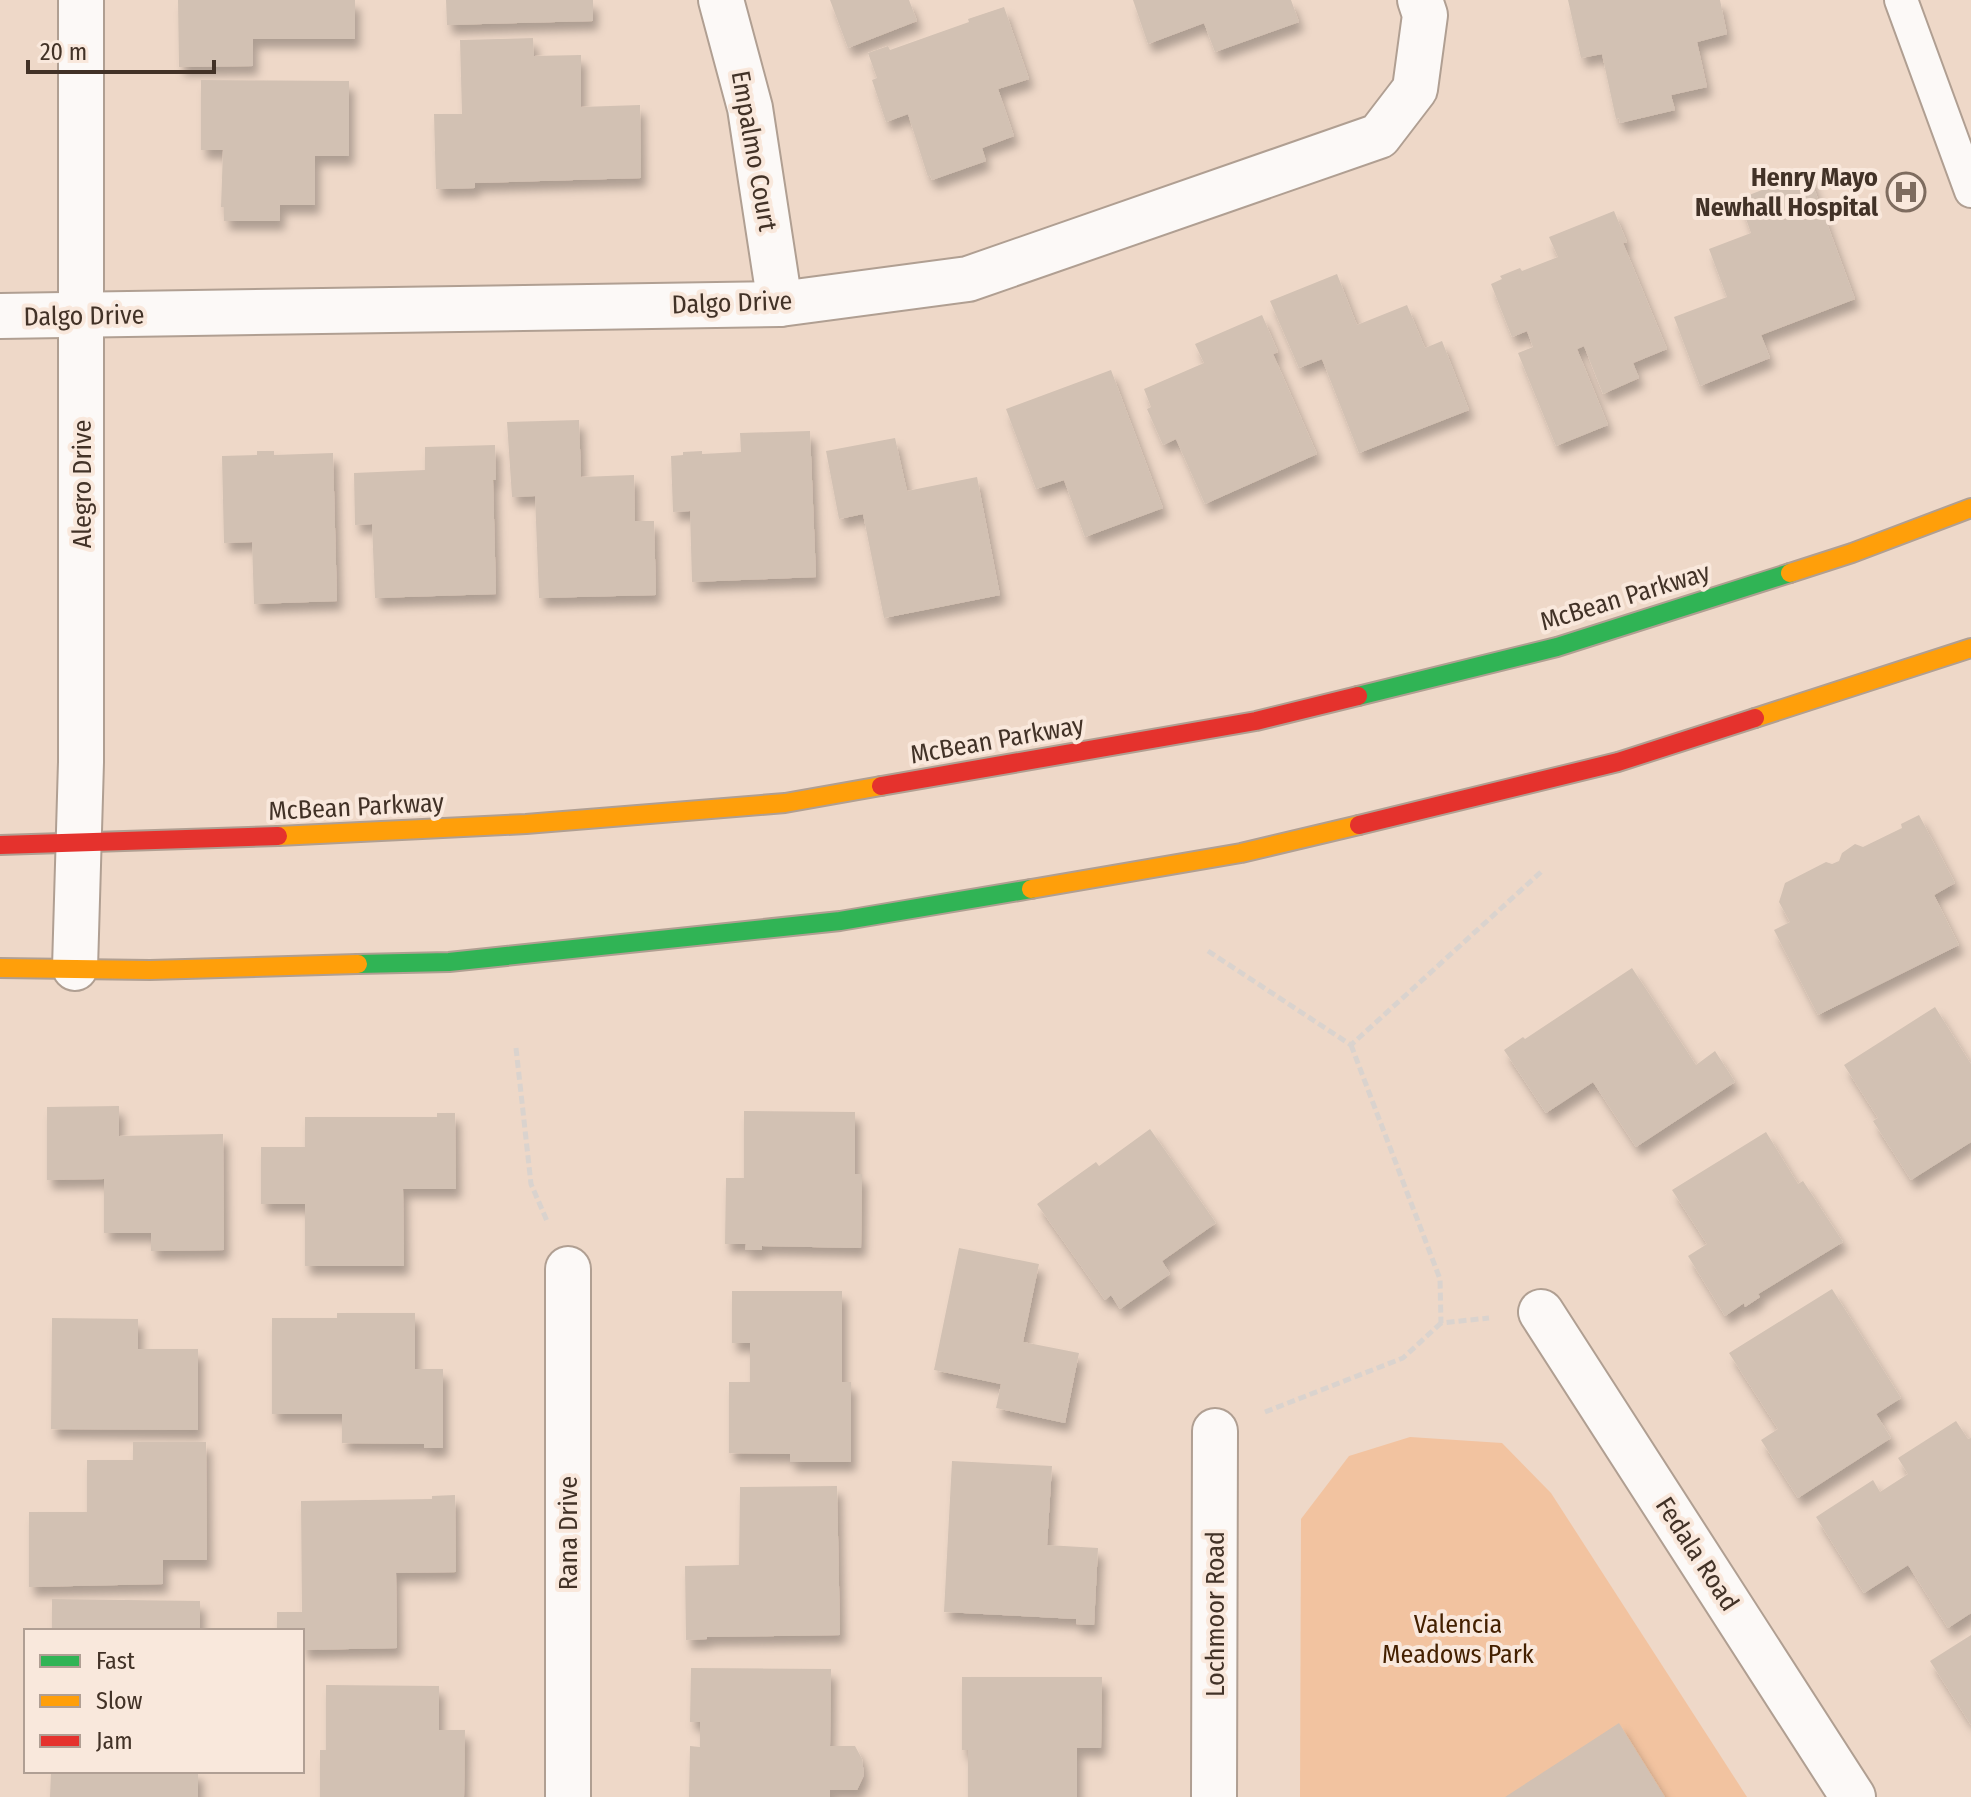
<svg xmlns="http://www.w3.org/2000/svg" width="1971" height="1797" font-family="'Fira Sans Condensed',sans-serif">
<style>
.green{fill:#f2c3a0}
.building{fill:#d2c1b3;filter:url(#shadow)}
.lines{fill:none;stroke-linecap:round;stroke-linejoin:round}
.lane-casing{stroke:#b09f92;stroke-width:36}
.street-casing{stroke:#b09f92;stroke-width:48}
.fast-casing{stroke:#b09f92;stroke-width:22}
.slow-casing{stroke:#b09f92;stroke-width:22}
.jam-casing{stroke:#b09f92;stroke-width:22}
.path{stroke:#dad3ce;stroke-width:5;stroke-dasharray:8 4;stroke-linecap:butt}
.lane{stroke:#fcf9f7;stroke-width:32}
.street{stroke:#fcf9f7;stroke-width:44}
.fast{stroke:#30b455;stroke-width:18}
.slow{stroke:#ff9f0a;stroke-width:18}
.jam{stroke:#e5322d;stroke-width:18}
.labels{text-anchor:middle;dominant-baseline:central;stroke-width:8;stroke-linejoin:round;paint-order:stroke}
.street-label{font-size:26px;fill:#423227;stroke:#f9e8dc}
.poi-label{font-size:26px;font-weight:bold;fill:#423227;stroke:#f9e8dc;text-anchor:end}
.park-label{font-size:26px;fill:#442000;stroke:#f9e8dc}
</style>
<defs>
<filter id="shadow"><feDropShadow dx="5" dy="9" stdDeviation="4" flood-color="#0004"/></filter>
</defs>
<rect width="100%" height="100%" fill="#eed8c8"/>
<path class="green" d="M1410,1437L1502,1443L1551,1493L1747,1797H1300L1301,1519L1349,1456Z"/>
<g class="building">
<path d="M178,0H355V39H253V66L179,67Z"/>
<path d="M446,0H593V21L447,25Z"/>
<path d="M830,0H909L917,21L848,48Z"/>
<path d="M1133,0H1291L1299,22L1215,52L1204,23L1148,44Z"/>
<path d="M1568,0H1720L1727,34L1697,42L1707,87L1671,95L1675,110L1620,123L1619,118L1616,119L1602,54L1581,58Z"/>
<path d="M1004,7L1029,79L998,89L1014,136L982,148L986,161L932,180L930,175L928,177L908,114L886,122L872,80L877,78L868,53L888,46L890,50L969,22L968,19Z"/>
<path d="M533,38L534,56L581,55V107L640,105L641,178L475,183V188L436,189L434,114H462L460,40Z"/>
<path d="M201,80L349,81V156H315V205H280V221H224V207H221L223,150H201Z"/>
<path d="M1808,172L1855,299L1761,335L1770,358L1700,386L1674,317L1727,297L1709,249L1751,233L1739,199Z"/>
<path d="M1614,211L1627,242L1623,243L1667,349L1633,363L1639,378L1603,394L1584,346L1577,349L1608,425L1556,446L1518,353L1533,347L1527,331L1512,337L1491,284L1502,279L1500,276L1520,268L1522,271L1558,257L1549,237Z"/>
<path d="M1337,274L1357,325L1407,305L1425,348L1442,341L1469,410L1359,453L1322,359L1299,368L1270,301Z"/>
<path d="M1262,315L1278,352L1273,354L1317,454L1205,504L1176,439L1163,445L1147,409L1151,407L1144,389L1204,363L1195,344Z"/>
<path d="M1111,370L1163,508L1085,537L1064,480L1036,489L1006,409Z"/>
<path d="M579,420L581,477L634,475L635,521H654L656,595L539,598L535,496L512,497L507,422Z"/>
<path d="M810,431L816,577L692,582L690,511L673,512L671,456L683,455V452L702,451V454L741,452L740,433Z"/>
<path d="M895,438L907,491L977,477L1000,595L884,618L863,514L839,519L826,451Z"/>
<path d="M495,445L496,480H493L496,594L375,598L372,524L355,525L354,473L425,470V447Z"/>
<path d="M257,451H274V455L333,453L337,601L254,604L252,542L224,543L222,456L257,455Z"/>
<path d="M1919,815L1955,883L1934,895L1959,945L1818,1015L1774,930L1790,922L1779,902L1785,883L1826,862L1832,864L1839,861L1842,853L1855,844L1863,847L1902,828L1901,824Z"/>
<path d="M1632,968L1696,1065L1715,1051L1735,1082L1636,1147L1593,1082L1546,1113L1504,1050L1523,1037L1525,1039Z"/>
<path d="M1935,1007L1971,1064V1142L1911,1180L1873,1121L1878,1118L1844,1065Z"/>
<path d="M119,1106V1136L223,1134L224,1250L151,1251V1233H104V1179L47,1180V1107Z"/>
<path d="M744,1111L855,1112V1174H862L861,1248L762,1246V1250H745L746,1244H725L726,1178H744Z"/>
<path d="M437,1113H455L456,1189H403L404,1266H305V1204H261V1147H305V1117H437Z"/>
<path d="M1150,1129L1216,1223L1162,1261L1170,1274L1120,1309L1111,1295L1105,1300L1037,1204L1096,1162L1099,1166Z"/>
<path d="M1766,1132L1798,1184L1803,1181L1843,1242L1758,1294L1760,1297L1745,1307L1744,1303L1725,1316L1688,1256L1707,1244L1672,1190Z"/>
<path d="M959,1248L1039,1264L1023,1342L1079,1353L1065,1423L996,1408L1001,1384L934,1370Z"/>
<path d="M1832,1289L1901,1398L1876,1414L1891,1438L1798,1498L1761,1440L1778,1429L1729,1353Z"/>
<path d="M732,1291H842V1382H851V1462H790V1454L729,1453V1382H750V1343H732Z"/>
<path d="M337,1313H415V1369H443V1448H424V1444L342,1443V1414H272V1318H337Z"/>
<path d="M52,1318L138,1319V1349H198V1430L51,1429Z"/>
<path d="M1956,1421L1968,1439L1971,1438V1613L1948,1628L1908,1565L1864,1593L1816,1517L1873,1480L1880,1492L1908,1474L1898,1458Z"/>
<path d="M133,1442H206L207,1560H163V1584L29,1587V1512H87V1460H133Z"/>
<path d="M952,1461L1052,1466L1047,1545L1098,1548L1094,1625L1076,1624V1619L944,1612Z"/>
<path d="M837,1486L840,1635L707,1637V1639L686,1640L685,1566L739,1565L740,1487Z"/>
<path d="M455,1495L456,1572L396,1573L397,1648L302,1650V1631H277V1612H302L301,1501L432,1499V1496Z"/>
<path d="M52,1599L200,1601V1631H52Z"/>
<path d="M1971,1635V1725L1930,1661Z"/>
<path d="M691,1668L831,1669L830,1746H855L862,1759L864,1775L857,1790H830V1797H689L690,1746L700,1747V1722H690Z"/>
<path d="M962,1677H1102L1101,1748H1077V1797H968V1750H962Z"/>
<path d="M326,1685L439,1686V1730H465L464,1797H320V1750H326Z"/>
<path d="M1619,1723L1665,1797H1505Z"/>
<path d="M51,1771H198V1797H50Z"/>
</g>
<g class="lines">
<g class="lane-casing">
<path id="lane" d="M1901,0L1971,191"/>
</g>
<g class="street-casing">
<g id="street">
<path d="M721,0L750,108L780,304"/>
<path d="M0,316L780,304L968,279L1379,136L1415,89L1425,15L1420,0"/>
<path d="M75,968L81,762V0"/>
<path d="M568,1269V1797"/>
<path d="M1541,1312L1853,1797"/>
<path d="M1214,1797L1215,1431"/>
</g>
</g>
<g class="fast-casing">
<g id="fast">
<path d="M1358,696L1557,647L1790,573"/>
<path d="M358,964L449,962L840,921L1031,889"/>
</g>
</g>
<g class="slow-casing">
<g id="slow">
<path d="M1790,573L1852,553L1971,508"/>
<path d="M1755,718L1971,648"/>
<path d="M278,836L526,824L785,803L881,786"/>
<path d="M1031,889L1241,853L1359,825"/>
<path d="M0,968L150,970L358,964"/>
</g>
</g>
<g class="jam-casing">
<g id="jam">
<path d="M881,786L1256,721L1358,696"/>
<path d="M1359,825L1618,762L1755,718"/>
<path d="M0,845L278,836"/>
</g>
</g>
<g class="path">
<path d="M1208,951L1351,1045L1542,871"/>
<path d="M1351,1045L1440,1279L1441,1323L1489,1318"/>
<path d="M516,1048L531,1184L547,1221"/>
<path d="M1265,1412L1403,1358L1441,1323"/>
</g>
<use href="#lane" class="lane"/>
<use href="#street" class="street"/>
<use href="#fast" class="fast"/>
<use href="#slow" class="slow"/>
<use href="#jam" class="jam"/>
</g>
<defs>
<g id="hospital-ring" transform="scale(2)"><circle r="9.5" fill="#f9e8dc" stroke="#7e6c5f" stroke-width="1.5"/><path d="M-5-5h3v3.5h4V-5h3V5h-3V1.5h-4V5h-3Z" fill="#7e6c5f"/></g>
</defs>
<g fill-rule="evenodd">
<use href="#hospital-ring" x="1906" y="192"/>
</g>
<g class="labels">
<g class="street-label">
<text transform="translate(754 151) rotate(80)">Empalmo Court</text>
<text transform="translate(732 303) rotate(-2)">Dalgo Drive</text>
<text transform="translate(84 316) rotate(-1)">Dalgo Drive</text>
<text transform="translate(82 484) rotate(-90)">Alegro Drive</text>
<text transform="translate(1625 597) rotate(-17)">McBean Parkway</text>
<text transform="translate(997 740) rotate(-10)">McBean Parkway</text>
<text transform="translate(356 807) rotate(-3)">McBean Parkway</text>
<text transform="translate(568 1533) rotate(-90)">Rana Drive</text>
<text transform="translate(1697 1554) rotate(57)">Fedala Road</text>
<text transform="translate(1215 1614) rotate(-90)">Lochmoor Road</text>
</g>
<g class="poi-label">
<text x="1878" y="177">Henry Mayo<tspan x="1878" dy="30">Newhall Hospital</tspan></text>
</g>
<g class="park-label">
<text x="1458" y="1624">Valencia<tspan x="1458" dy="30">Meadows Park</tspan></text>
</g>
</g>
<rect x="24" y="1629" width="280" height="144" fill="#f9e8dc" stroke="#b09f94" stroke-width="2"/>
<rect x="40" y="1655" width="40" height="12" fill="#30b455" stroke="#b09f94" stroke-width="2"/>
<text x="96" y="1669" font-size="24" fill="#423227">Fast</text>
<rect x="40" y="1695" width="40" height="12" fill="#ff9f0a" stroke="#b09f94" stroke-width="2"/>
<text x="96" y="1709" font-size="24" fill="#423227">Slow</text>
<rect x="40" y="1735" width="40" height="12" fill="#e5322d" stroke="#b09f94" stroke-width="2"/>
<text x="96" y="1749" font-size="24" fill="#423227">Jam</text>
<path d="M28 60v12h186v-12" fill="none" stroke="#423227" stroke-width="4"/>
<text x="40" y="60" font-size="24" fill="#423227" stroke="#f9e8dc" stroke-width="6" paint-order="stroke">20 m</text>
</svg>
